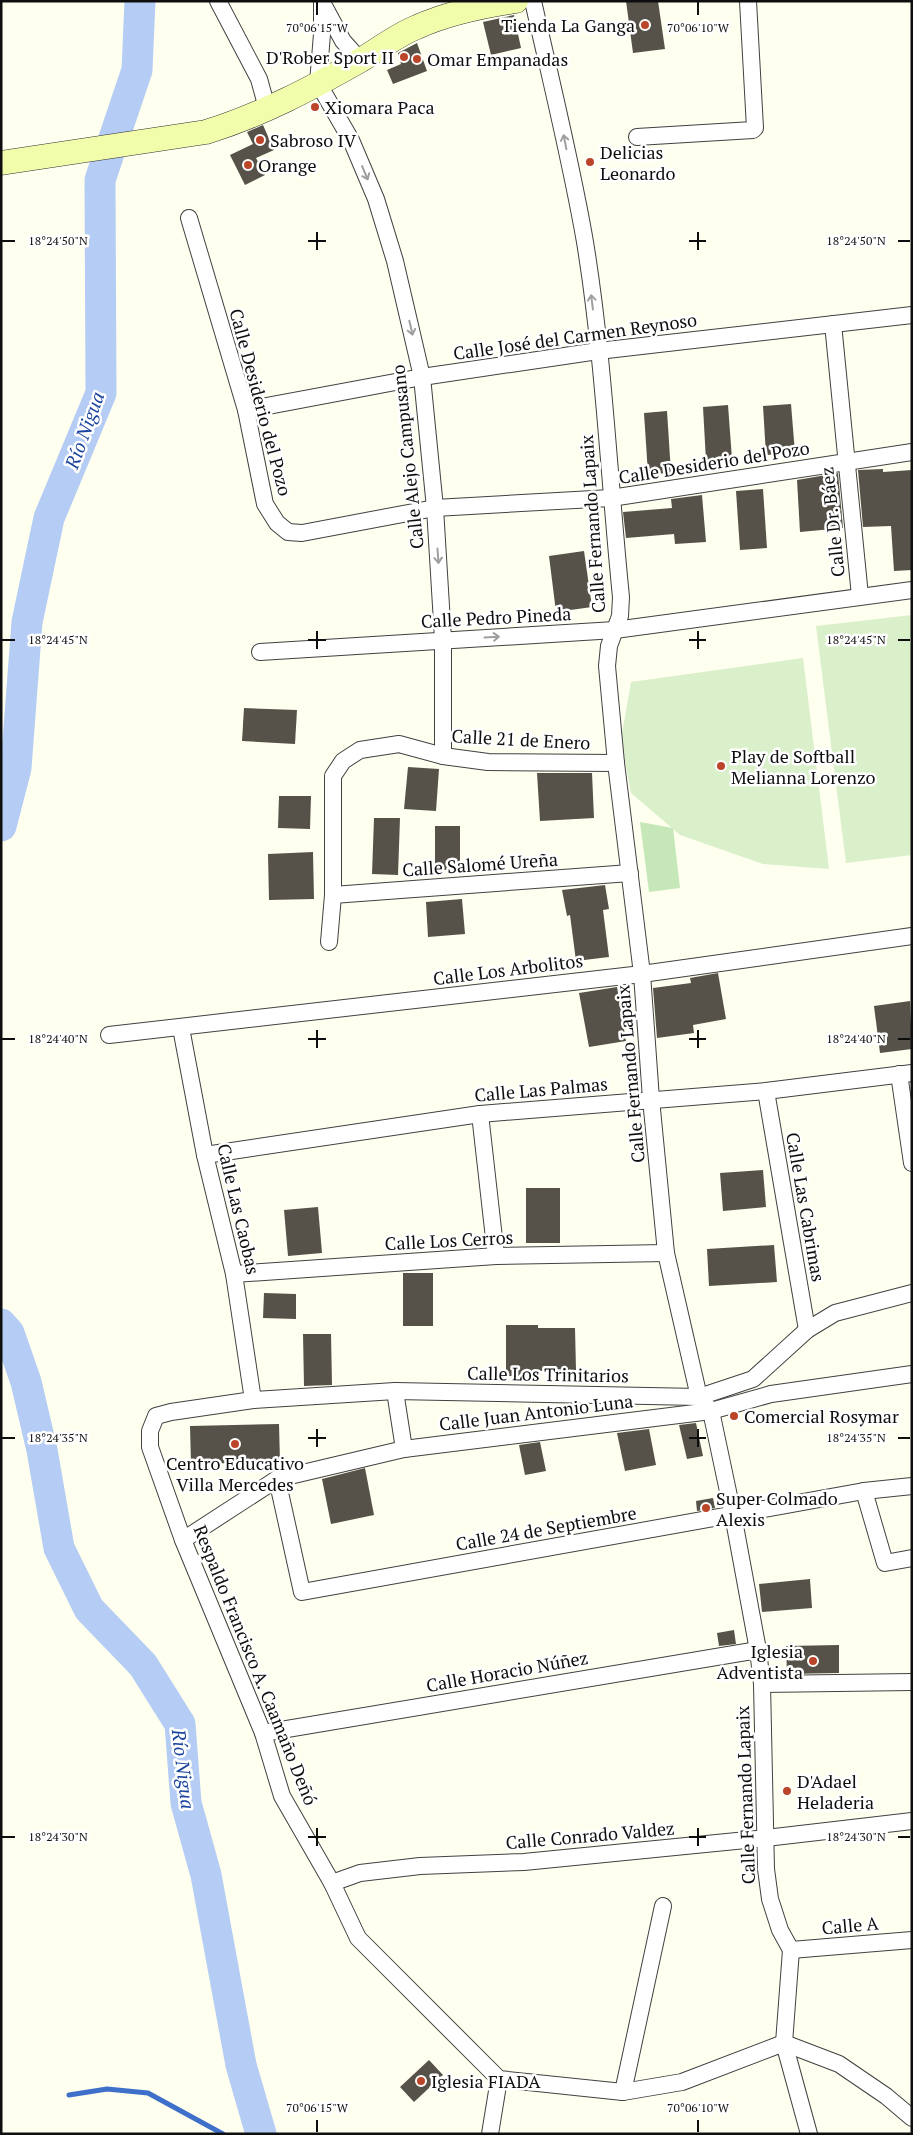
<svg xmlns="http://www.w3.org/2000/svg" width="913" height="2135" font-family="'PT Serif',serif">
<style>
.green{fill:#c6e8b9}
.pitch{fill:#daf0cb}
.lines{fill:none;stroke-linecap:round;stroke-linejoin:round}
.stream{stroke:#3e70ca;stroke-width:5}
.river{stroke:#b5cdf5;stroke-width:31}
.building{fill:#56524a}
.minor-casing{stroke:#414141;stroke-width:18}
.secondary-casing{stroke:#303030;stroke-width:25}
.minor{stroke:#fff;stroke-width:16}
.secondary{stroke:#f2fdac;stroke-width:24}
.oneway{stroke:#9f9f9f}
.ticks{fill:none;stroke:#0e0e0e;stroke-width:2}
.poi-dot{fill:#bb4529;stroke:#fff;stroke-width:2}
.labels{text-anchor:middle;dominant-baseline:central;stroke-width:5;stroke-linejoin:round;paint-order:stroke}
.poi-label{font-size:18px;fill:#0e0e0e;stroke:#fff;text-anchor:start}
.street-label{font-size:18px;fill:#0e0e0e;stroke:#fff}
.water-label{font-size:19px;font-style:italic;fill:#1a449d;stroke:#fff}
.ticks-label{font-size:12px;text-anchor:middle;fill:#0e0e0e;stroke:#fff;stroke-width:5;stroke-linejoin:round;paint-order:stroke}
</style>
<rect width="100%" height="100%" fill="#feffef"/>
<path class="green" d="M640,822L673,828L680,888L649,892Z"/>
<g class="pitch">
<path d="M912,615V855L846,863L816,626Z"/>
<path d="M803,658L829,869L763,864L680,835L631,793L621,739L631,682Z"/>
</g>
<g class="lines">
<path class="stream" d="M69,2095L107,2089L148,2093L223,2134"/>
<g class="river">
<path d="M1,826L16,768L27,622L49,518L101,393L100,180L137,70L140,1"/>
<path d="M1,1324L9,1333L26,1382L42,1450L59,1548L89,1609L143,1665L180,1724L186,1803L206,1875L241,2065L261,2134"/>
</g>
</g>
<g class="building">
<path d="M626,1H658L665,49L633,53Z"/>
<path d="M514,15L521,48L491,55L483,22Z"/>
<path d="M417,43L427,71L393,84L387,70L401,64L398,53Z"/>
<path d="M263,125L274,150L256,158L265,175L245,185L230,155L253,144L247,132Z"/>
<path d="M791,404L795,453L766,455L763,406Z"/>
<path d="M728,405L732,459L706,461L703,407Z"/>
<path d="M667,411L671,473L648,474L644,413Z"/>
<path d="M883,469V472L912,470V570L894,571L891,526L863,527L858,470Z"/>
<path d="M838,473L843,528L800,532L797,480Z"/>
<path d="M763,489L767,548L740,550L736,491Z"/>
<path d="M702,495L706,542L675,544L674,534L626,538L623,512L672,508L671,499Z"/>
<path d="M584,551L592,607L556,612L549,556Z"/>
<path d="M244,708L297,710L295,744L242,741Z"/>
<path d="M408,767L439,769L436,811L404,809Z"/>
<path d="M537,773H592L594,818L540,821Z"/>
<path d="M279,796H311L310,829L278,828Z"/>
<path d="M374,818H400L398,875L372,874Z"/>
<rect x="435" y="826" width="25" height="44"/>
<path d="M313,852L314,899L269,900L268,854Z"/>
<path d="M605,885L609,909L603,910L609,957L576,961L570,915L567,916L562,890Z"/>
<path d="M462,899L465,934L428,937L426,902Z"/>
<path d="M718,973L726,1019L693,1025L694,1033L657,1038L653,988L691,983L690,978Z"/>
<path d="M617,987L626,1041L589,1047L579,993Z"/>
<path d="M910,1001L912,1049L880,1053L874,1006Z"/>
<path d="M763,1170L766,1207L723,1211L720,1173Z"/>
<rect x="526" y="1188" width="34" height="55"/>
<path d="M318,1207L322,1253L288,1256L284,1210Z"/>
<path d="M774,1245L777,1282L709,1286L707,1249Z"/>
<rect x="403" y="1273" width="30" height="53"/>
<path d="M264,1293L296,1294V1319L263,1318Z"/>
<path d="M506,1325H538V1328H575L576,1370L538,1371V1376H506Z"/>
<path d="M303,1334H331L332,1385L304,1386Z"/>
<path d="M696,1423L703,1456L687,1459L679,1425Z"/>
<path d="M279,1424L280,1462L191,1464L190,1426Z"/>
<path d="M649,1429L656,1465L625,1471L617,1433Z"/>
<path d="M540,1442L546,1471L525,1475L519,1445Z"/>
<path d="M365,1468L374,1515L331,1524L322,1479Z"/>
<path d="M713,1498L715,1508L697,1511L696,1501Z"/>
<path d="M810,1579L812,1608L762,1612L759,1584Z"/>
<path d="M734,1630L736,1644L719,1646L717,1633Z"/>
<path d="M839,1645V1673L787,1674L786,1646Z"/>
<path d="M429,2060L443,2075L414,2102L400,2087Z"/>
</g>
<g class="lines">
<g class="minor-casing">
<g id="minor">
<path d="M218,1L259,79L267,108"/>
<path d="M322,1V34L318,83L351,140L376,199L395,261L422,377L435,508L443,639V756"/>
<path d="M533,1C551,81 571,161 585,242C604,359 609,479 621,597L620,616L609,646L607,666L616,763L642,974L651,1099L666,1253L699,1397L711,1411L733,1515L758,1650L762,1684L766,1869L770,1899L780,1930L791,1950L784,2043L809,2134"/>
<path d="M323,4L343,41L360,60"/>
<path d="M637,137L753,130L755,128L748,1"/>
<path d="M189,218L246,410L265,504L277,523L288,532L302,533L435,508L611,498L912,452"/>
<path d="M833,324L860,596"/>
<path d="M246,410L422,377L598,351L912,315"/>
<path d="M260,652L615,630L912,590"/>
<path d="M333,895L630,873"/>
<path d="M329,942L333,895V776L343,761L360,750L399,744L443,756L488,762L616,763"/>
<path d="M181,1028L205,1155L234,1274L253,1400"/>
<path d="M109,1035L642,974L912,936"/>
<path d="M899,1074L912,1163"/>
<path d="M766,1091L807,1330"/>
<path d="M480,1114L496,1256"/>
<path d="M205,1155L480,1114L766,1091L912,1073"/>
<path d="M234,1274L496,1256L666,1253"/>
<path d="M912,1293L835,1313L807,1330L753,1379L699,1397L395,1391L253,1400L171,1412L156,1416L150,1431V1447L183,1540L263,1733L282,1796L332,1883L358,1938L499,2079L623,2092L682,2082L784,2043L839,2064L886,2096L912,2118"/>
<path d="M395,1391L404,1449"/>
<path d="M277,1479L302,1592L864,1491L912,1486"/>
<path d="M864,1491L885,1563L912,1558"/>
<path d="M183,1540L277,1479L404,1449L711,1411L771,1394L912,1374"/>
<path d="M762,1684L912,1682"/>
<path d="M263,1733L758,1650"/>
<path d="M332,1883L360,1873L420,1866L524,1862L766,1838L912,1821"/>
<path d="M791,1950L912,1940"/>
<path d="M623,2092L663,1906"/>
<path d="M490,2134L499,2079"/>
</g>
</g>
<g class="secondary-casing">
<path id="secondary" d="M1,163L206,132C261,115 312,88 361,60C379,49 397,35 417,27C448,13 482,6 516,1"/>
</g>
<use href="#minor" class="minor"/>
<use href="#secondary" class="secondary"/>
</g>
<defs><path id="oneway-shaft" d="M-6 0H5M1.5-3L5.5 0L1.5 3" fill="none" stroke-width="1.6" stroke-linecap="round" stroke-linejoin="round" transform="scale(1.25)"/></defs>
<g class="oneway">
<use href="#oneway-shaft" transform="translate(565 142) rotate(-101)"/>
<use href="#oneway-shaft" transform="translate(365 173) rotate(67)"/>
<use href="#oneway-shaft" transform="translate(592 302) rotate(-97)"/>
<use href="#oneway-shaft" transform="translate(411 328) rotate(77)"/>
<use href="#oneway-shaft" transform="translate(438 556) rotate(86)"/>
<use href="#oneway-shaft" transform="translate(492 637) rotate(-3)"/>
</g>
<path class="ticks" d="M317,2V15M698,2V15M317,232V250M698,232V250M2,241H15M308,241H326M689,241H706M898,241H910M317,631V649M698,631V649M2,640H15M308,640H326M689,640H706M898,640H910M317,1030V1048M698,1030V1048M2,1039H15M308,1039H326M689,1039H706M898,1039H910M317,1429V1447M698,1429V1447M2,1438H15M308,1438H326M689,1438H706M898,1438H910M317,1828V1846M698,1828V1846M2,1837H15M308,1837H326M689,1837H706M898,1837H910M317,2120V2132M698,2120V2132"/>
<g class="poi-dot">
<circle cx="645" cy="25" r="5"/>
<circle cx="404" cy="57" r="5"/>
<circle cx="417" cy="59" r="5"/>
<circle cx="315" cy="107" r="5"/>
<circle cx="260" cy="140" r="5"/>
<circle cx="590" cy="162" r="5"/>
<circle cx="248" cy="165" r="5"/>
<circle cx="721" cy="766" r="5"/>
<circle cx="734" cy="1416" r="5"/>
<circle cx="235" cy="1444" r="5"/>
<circle cx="706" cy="1508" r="5"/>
<circle cx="813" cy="1661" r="5"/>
<circle cx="787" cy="1791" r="5"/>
<circle cx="421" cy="2081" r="5"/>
</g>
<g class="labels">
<g class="poi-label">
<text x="635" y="25" text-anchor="end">Tienda La Ganga</text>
<text x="394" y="57" text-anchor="end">D'Rober Sport II</text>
<text x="427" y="59">Omar Empanadas</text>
<text x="325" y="107">Xiomara Paca</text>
<text x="270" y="140">Sabroso IV</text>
<text x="600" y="152">Delicias<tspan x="600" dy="21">Leonardo</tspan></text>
<text x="258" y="165">Orange</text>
<text x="731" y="756">Play de Softball<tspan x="731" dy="21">Melianna Lorenzo</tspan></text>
<text x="744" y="1416">Comercial Rosymar</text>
<text x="235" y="1463" text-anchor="middle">Centro Educativo<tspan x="235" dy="21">Villa Mercedes</tspan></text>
<text x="716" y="1498">Super Colmado<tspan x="716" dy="21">Alexis</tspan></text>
<text x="803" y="1651" text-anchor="end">Iglesia<tspan x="803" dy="21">Adventista</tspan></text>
<text x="797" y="1781">D'Adael<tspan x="797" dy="21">Heladeria</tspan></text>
<text x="431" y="2081">Iglesia FIADA</text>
</g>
<g class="street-label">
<text transform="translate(575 336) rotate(-8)">Calle José del Carmen Reynoso</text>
<text transform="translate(261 402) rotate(75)">Calle Desiderio del Pozo</text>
<text transform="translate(407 457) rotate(-96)">Calle Alejo Campusano</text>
<text transform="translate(714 462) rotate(-9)">Calle Desiderio del Pozo</text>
<text transform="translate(832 522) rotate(-96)">Calle Dr. Báez</text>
<text transform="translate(592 524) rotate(-94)">Calle Fernando Lapaix</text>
<text transform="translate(496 617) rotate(-3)">Calle Pedro Pineda</text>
<text transform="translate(521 739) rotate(3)">Calle 21 de Enero</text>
<text transform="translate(480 864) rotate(-4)">Calle Salomé Ureña</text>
<text transform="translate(508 969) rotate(-7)">Calle Los Arbolitos</text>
<text transform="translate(630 1074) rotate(-95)">Calle Fernando Lapaix</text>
<text transform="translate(541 1089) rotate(-5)">Calle Las Palmas</text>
<text transform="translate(806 1207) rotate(80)">Calle Las Cabrimas</text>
<text transform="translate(239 1209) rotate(77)">Calle Las Caobas</text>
<text transform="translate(449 1240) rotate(-3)">Calle Los Cerros</text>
<text transform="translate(548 1374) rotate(1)">Calle Los Trinitarios</text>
<text transform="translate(536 1412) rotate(-7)">Calle Juan Antonio Luna</text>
<text transform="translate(546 1528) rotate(-10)">Calle 24 de Septiembre</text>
<text transform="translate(256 1665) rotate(68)">Respaldo Francisco A. Caamaño Deñó</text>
<text transform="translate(507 1671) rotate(-10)">Calle Horacio Núñez</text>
<text transform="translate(745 1795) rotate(-92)">Calle Fernando Lapaix</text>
<text transform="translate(590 1835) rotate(-5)">Calle Conrado Valdez</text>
<text transform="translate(850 1925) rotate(-5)">Calle A</text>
</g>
<g class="water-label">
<text transform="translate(84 430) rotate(-70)">Río Nigua</text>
<text transform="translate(184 1769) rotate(83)">Río Nigua</text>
</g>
</g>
<g class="ticks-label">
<text x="317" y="32">70°06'15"W</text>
<text x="698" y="32">70°06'10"W</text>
<text x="58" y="245">18°24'50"N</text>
<text x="856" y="245">18°24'50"N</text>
<text x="58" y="644">18°24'45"N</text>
<text x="856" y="644">18°24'45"N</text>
<text x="58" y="1043">18°24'40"N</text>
<text x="856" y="1043">18°24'40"N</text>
<text x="58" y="1442">18°24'35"N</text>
<text x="856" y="1442">18°24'35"N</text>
<text x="58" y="1841">18°24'30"N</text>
<text x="856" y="1841">18°24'30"N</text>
<text x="317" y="2112">70°06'15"W</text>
<text x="698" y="2112">70°06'10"W</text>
</g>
<rect width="913" height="2135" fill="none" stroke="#0e0e0e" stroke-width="5"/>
</svg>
